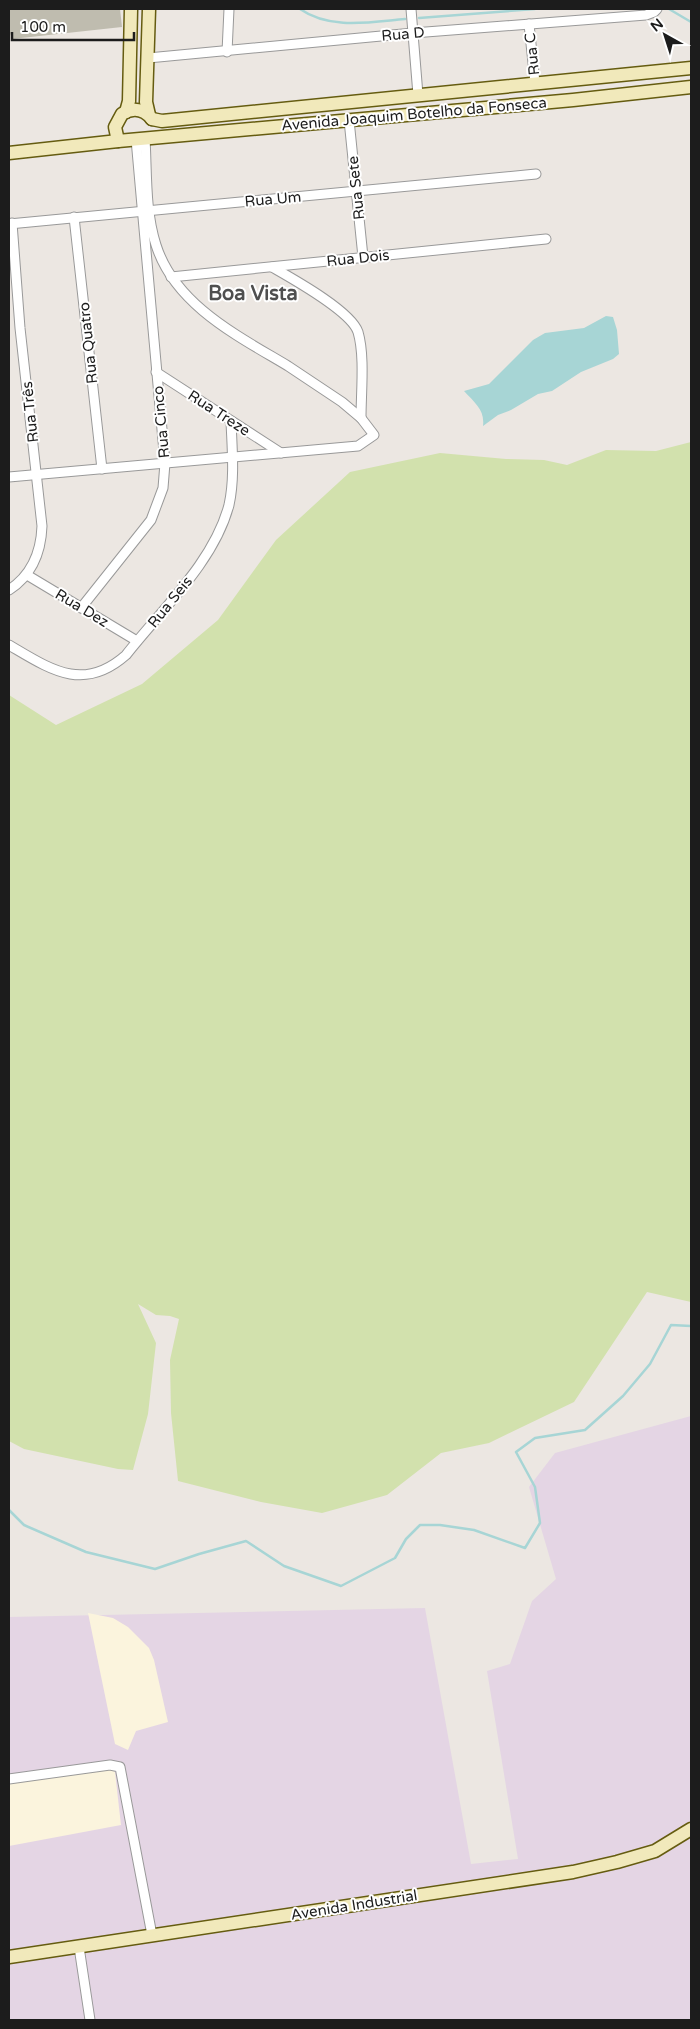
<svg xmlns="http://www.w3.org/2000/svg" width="700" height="2029" font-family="'Varela Round',sans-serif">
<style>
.industrial{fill:#e4d5e4}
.education{fill:#fbf4dd}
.construction{fill:#bfbcaf}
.grass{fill:#d2e1ad}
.water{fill:#a7d5d5}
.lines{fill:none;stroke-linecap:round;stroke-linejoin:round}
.stream{stroke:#a7d5d5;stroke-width:2.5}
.street-casing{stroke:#999;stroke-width:11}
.secondary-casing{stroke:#655c10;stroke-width:15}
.street{stroke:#fff;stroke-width:9}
.secondary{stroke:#f1e9bb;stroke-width:12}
.labels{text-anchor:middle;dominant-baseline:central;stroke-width:4;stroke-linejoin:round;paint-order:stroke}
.street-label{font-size:15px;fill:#1c1c1c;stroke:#fff}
.district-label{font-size:20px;font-weight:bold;fill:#4f4f4f;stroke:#fff}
</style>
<rect width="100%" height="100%" fill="#ece7e2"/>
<path class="industrial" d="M691,1416V2020H9V1617L425,1608L471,1864L518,1859L487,1671L510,1664L532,1601L556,1579L529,1487L555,1453Z"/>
<g class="education">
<path d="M88,1613L113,1618L128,1627L149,1648L154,1660L168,1722L136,1731L128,1750L115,1744Z"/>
<path d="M107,1767L115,1772L121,1825L9,1846V1784Z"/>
</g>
<path class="construction" d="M9,9H120L122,27L12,39L9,30Z"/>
<path class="grass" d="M691,442V1302L647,1292L574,1402L489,1443L441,1453L387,1495L322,1513L261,1502L178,1481L171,1413L170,1360L179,1319L170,1316L156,1315L138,1304L156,1343L148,1414L133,1470L118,1469L24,1449L9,1441V695L56,725L142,684L218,620L276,540L350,472L440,453L506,459L544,460L567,465L606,450L656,451Z"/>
<path class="water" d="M606,316L613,317L617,330L619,354L613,359L581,372L552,391L538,394L511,410L498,415L483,426C485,410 475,403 464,391L489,384L533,340L545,333L584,328Z"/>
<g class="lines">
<g class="stream">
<path d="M300,9C330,30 370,22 405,19"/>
<path d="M669,9L691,22"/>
<path d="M419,18L535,9"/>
<path d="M9,1510L24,1525L86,1552L155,1569L199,1554L246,1541L284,1566L341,1586L395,1558L406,1539L420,1525H440L474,1530L525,1548L540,1523L535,1487L516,1452L535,1438L585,1430L623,1396L650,1364L671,1325L691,1326"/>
</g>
<g class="street-casing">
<g id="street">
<path d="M411,9L418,95"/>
<path d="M529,24L535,83"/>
<path d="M227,52L229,9"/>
<path d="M148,58L413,33L646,15L654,12L657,9"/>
<path d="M349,120L363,257"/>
<path d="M74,217L102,469"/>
<path d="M9,224L536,174"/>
<path d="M272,267C293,279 351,311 358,332C365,356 361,392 361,418"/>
<path d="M171,277L546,239"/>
<path d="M156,372L281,453"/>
<path d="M9,477L358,446L374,435L361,418L342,402C324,390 306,378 288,366C238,336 175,305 156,245C145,211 147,173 145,138"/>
<path d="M27,575L137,641"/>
<path d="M9,590C32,575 41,553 42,526L20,328L12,223"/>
<path d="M81,608L151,520L163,488L165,463L136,139"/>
<path d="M9,645C50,669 83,693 126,655C162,609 214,562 229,505C235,478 232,448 231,421"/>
<path d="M9,1779L110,1765L120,1767L152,1935"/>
<path d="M79,1947L90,2020"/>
</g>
</g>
<g class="secondary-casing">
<g id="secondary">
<path d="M126,112L129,101L131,9"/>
<path d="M149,115L146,102L149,9"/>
<path d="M152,119L162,121L691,68"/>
<path d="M118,141L115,127L122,114C133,107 144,109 152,119"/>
<path d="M9,153L118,141L573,100L691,87"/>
<path d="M9,1957L573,1872L617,1862L655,1851L691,1829"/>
</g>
</g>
<use href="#street" class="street"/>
<use href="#secondary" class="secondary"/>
</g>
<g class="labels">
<g class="street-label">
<text transform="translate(403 34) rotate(-5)">Rua D</text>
<text transform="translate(532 54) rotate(-96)">Rua C</text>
<text transform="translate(414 114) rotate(-5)">Avenida Joaquim Botelho da Fonseca</text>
<text transform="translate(356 188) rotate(-96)">Rua Sete</text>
<text transform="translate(273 199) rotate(-5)">Rua Um</text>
<text transform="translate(358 258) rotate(-6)">Rua Dois</text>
<text transform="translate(88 343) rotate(-96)">Rua Quatro</text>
<text transform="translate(30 412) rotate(-96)">Rua Três</text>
<text transform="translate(219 413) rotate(33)">Rua Treze</text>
<text transform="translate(161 422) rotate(-95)">Rua Cinco</text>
<text transform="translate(170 602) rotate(-51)">Rua Seis</text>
<text transform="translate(82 608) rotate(31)">Rua Dez</text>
<text transform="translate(354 1905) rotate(-9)">Avenida Industrial</text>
</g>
<g class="district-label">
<text x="253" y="294">Boa Vista</text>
</g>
</g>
<rect width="700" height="2029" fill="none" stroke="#1c1c1c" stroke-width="20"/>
<g transform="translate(665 35) rotate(321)" stroke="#ffffff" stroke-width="4" paint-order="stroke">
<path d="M0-4L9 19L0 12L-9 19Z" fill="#1c1c1c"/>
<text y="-8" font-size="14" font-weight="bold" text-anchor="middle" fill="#1c1c1c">N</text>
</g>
<path d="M12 32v8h122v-8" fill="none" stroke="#1c1c1c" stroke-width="2.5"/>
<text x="20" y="32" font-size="15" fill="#1c1c1c" stroke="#ffffff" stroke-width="4" paint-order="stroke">100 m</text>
</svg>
